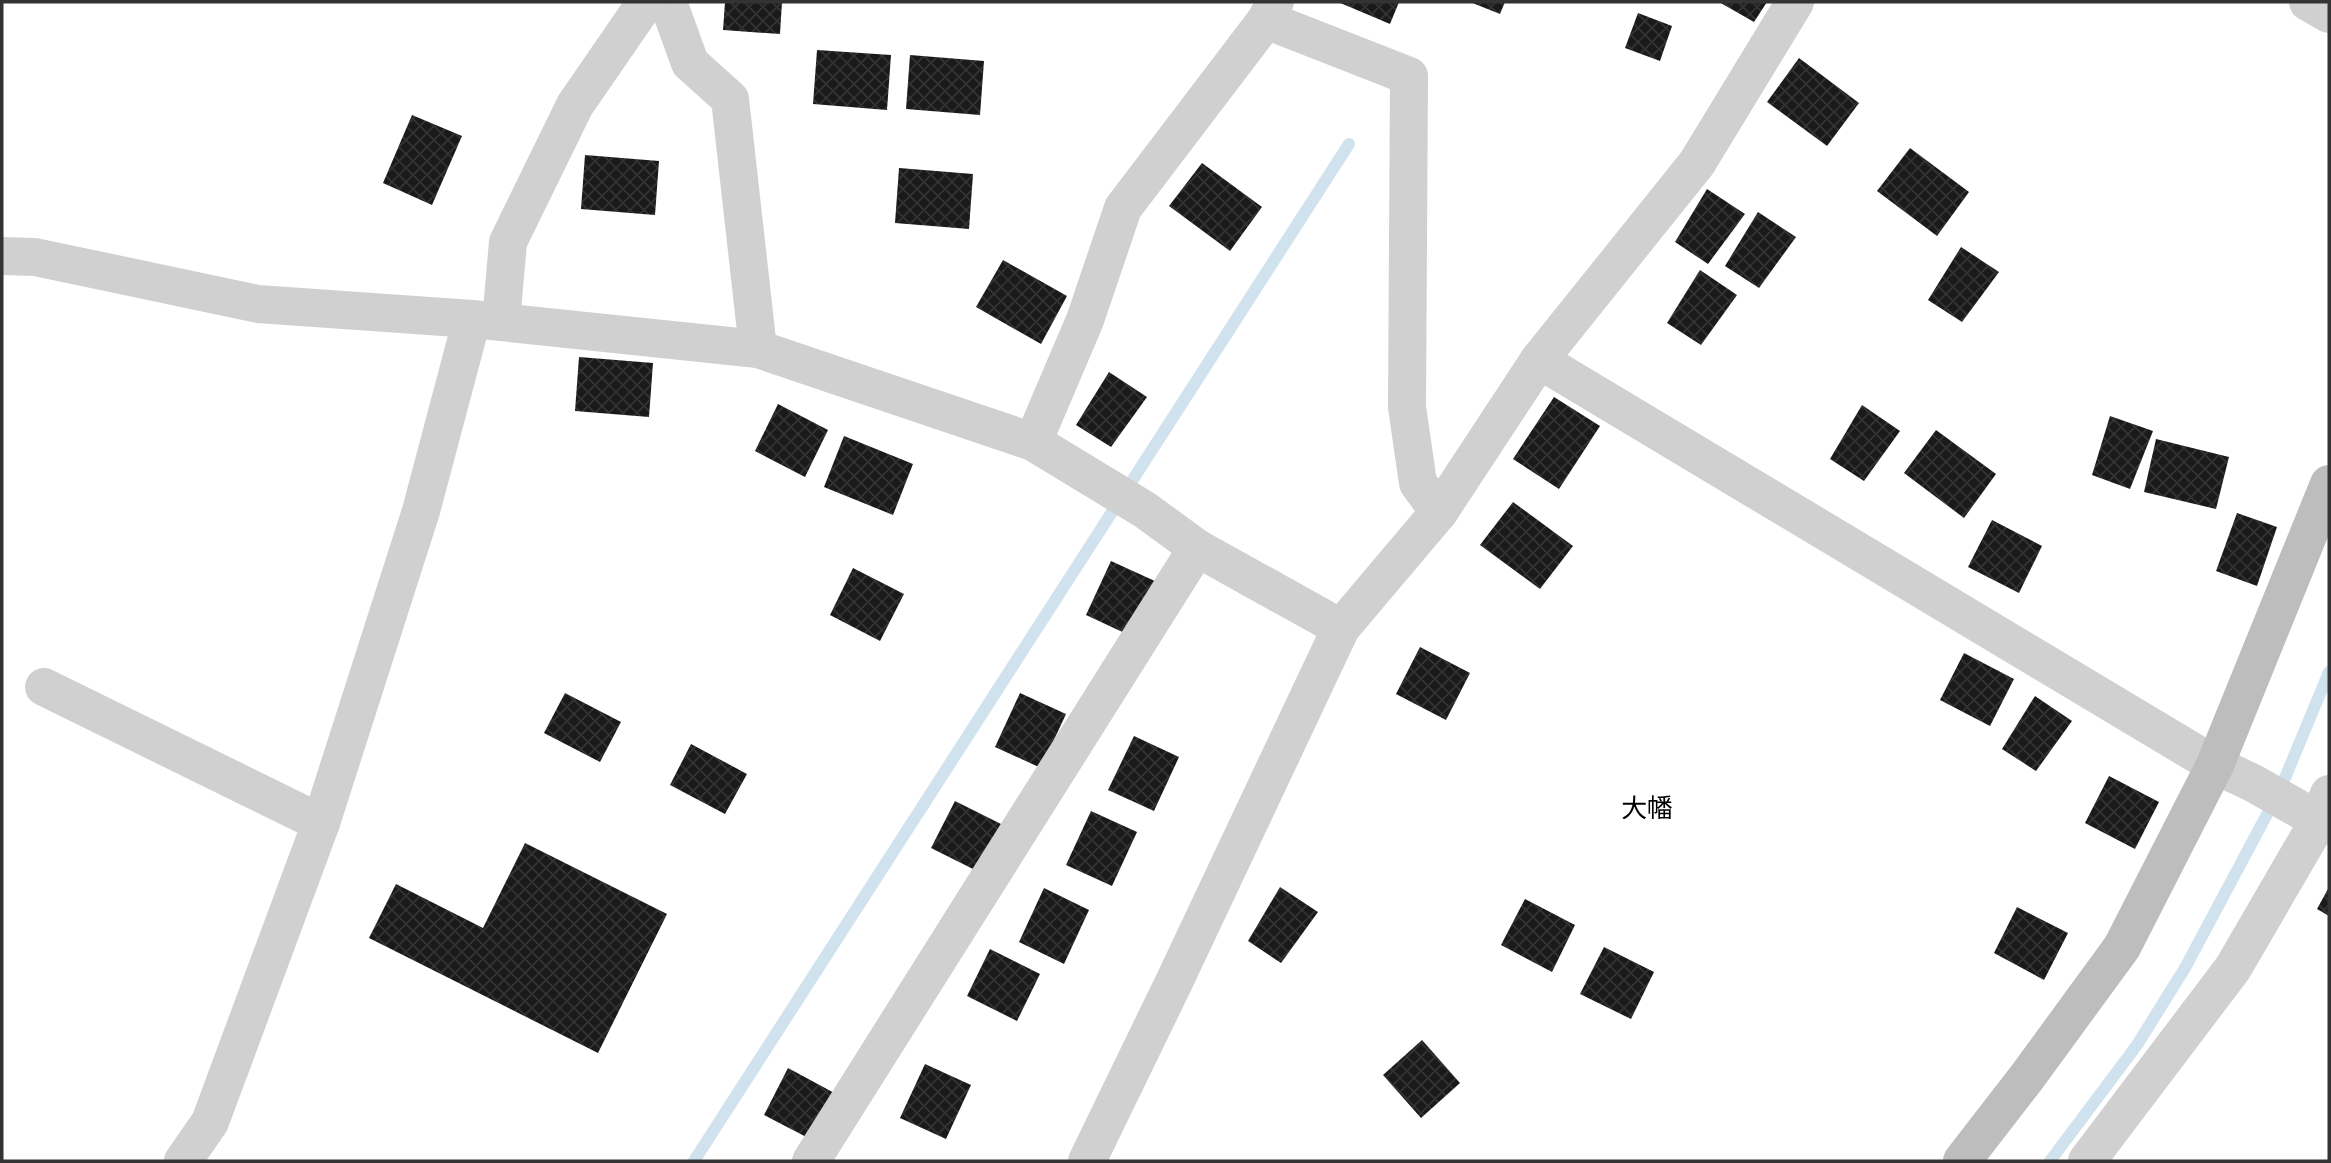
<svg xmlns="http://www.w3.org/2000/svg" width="2331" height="1163" font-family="'Varela Round','Noto Sans JP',sans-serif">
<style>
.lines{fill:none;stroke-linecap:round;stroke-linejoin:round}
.stream{stroke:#cfe2ee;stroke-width:12}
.building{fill:url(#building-cross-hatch)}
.street{stroke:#d0d0d0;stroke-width:38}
.secondary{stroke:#bdbdbd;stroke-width:38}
.labels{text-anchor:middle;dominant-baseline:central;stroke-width:7;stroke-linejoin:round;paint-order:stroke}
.quarter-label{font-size:26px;fill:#000;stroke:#fff}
</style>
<defs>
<pattern id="building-cross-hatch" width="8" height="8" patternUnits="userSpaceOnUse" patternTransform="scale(1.75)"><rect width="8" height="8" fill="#1a1a1a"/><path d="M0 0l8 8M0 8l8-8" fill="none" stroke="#333"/></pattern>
</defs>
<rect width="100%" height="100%" fill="#fff"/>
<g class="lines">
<g class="stream">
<path d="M694,1161L1349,144"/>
<path d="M2050,1161L2137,1045L2185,968L2280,790L2329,672"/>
</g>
</g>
<g class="building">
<path d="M725,2H782L780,34L723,30Z"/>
<path d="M1338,2H1399L1390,24Z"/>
<path d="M1470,2H1505L1500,14Z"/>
<path d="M1719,2H1767L1754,22Z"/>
<path d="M1638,13L1672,26L1660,61L1625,48Z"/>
<path d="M817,50L891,55L887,110L813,104Z"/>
<path d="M910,55L984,61L980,115L906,109Z"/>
<path d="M1799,58L1859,103L1827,146L1767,102Z"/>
<path d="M412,115L462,136L432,205L383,183Z"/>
<path d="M1910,148L1969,192L1937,236L1877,191Z"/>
<path d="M585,155L659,161L655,215L581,209Z"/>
<path d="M1202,163L1262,207L1230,251L1169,206Z"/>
<path d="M899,168L973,174L969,229L895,223Z"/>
<path d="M1707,189L1745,214L1708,264L1675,242Z"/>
<path d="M1758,212L1796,237L1759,288L1725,266Z"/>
<path d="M1961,247L1999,272L1962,322L1928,300Z"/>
<path d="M1003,260L1067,296L1041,344L976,307Z"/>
<path d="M1700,270L1737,295L1701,345L1667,323Z"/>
<path d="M579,357L653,363L649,417L575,411Z"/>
<path d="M1109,372L1147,397L1111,447L1076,425Z"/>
<path d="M1554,397L1600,426L1559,489L1513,459Z"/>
<path d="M778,404L828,430L805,477L755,451Z"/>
<path d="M1862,405L1900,431L1864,481L1830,459Z"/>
<path d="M2110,416L2153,431L2130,489L2092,475Z"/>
<path d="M1936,430L1996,474L1964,518L1904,473Z"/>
<path d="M844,436L913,464L893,515L824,487Z"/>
<path d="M2156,439L2229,457L2216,509L2144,492Z"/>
<path d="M1513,502L1573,546L1540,589L1480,545Z"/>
<path d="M2237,513L2277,527L2257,586L2216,571Z"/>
<path d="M1992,520L2042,546L2019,593L1968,567Z"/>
<path d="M1111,561L1157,582L1131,636L1086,615Z"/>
<path d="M853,568L904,594L880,641L830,615Z"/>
<path d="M1420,647L1470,673L1446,720L1396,694Z"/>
<path d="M1964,653L2014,679L1990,726L1940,700Z"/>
<path d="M565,693L621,722L600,762L544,733Z"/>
<path d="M1020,693L1066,714L1041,768L995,747Z"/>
<path d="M2035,696L2072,721L2036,771L2002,749Z"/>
<path d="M1134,736L1179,757L1154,811L1108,790Z"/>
<path d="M691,744L747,774L725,814L670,785Z"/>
<path d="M2109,776L2159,802L2135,849L2085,823Z"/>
<path d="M955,801L1005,826L981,873L931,848Z"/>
<path d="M1091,811L1137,832L1112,886L1066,865Z"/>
<path d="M525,843L667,914L598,1053L369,938L396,884L483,928Z"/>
<path d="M1280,887L1318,912L1281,963L1248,941Z"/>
<path d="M2329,887V916L2317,909Z"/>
<path d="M1044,888L1089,910L1064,964L1019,942Z"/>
<path d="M1525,899L1575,925L1552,972L1501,945Z"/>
<path d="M2017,907L2068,933L2044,980L1994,953Z"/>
<path d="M1604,947L1654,972L1631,1019L1580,994Z"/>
<path d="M990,949L1040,974L1017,1021L967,996Z"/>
<path d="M1422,1040L1460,1083L1421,1118L1383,1075Z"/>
<path d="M925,1064L971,1085L946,1139L900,1118Z"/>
<path d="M788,1068L838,1095L814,1141L764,1115Z"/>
</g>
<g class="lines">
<g class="street">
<path d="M668,2L690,63L730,99L758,349"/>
<path d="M2308,2L2329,14"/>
<path d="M1266,20L1409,76L1407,407L1418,483L1439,512"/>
<path d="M2,256L35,257L258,304L472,319L758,349L1033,442L1145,510L1197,548L1341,628"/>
<path d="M501,322L508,242L575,105L646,2"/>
<path d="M1539,360L2215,765L2253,783L2329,826"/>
<path d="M1033,442L1085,320L1123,208L1266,20L1275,2"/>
<path d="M44,687L321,823"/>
<path d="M183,1161L210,1122L321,823L421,511L472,319"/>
<path d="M811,1161L1197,548"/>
<path d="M1087,1161L1174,982L1341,628L1439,512L1539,360L1697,163L1795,2"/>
<path d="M2087,1161L2233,968L2319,820L2329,794"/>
</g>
<path class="secondary" d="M1962,1161L2027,1077L2122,947L2215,765L2329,484"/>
</g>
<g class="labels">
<g class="quarter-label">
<text x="1647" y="808">大幡</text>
</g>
</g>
<rect width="2331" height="1163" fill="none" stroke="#333333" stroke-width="7"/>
</svg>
